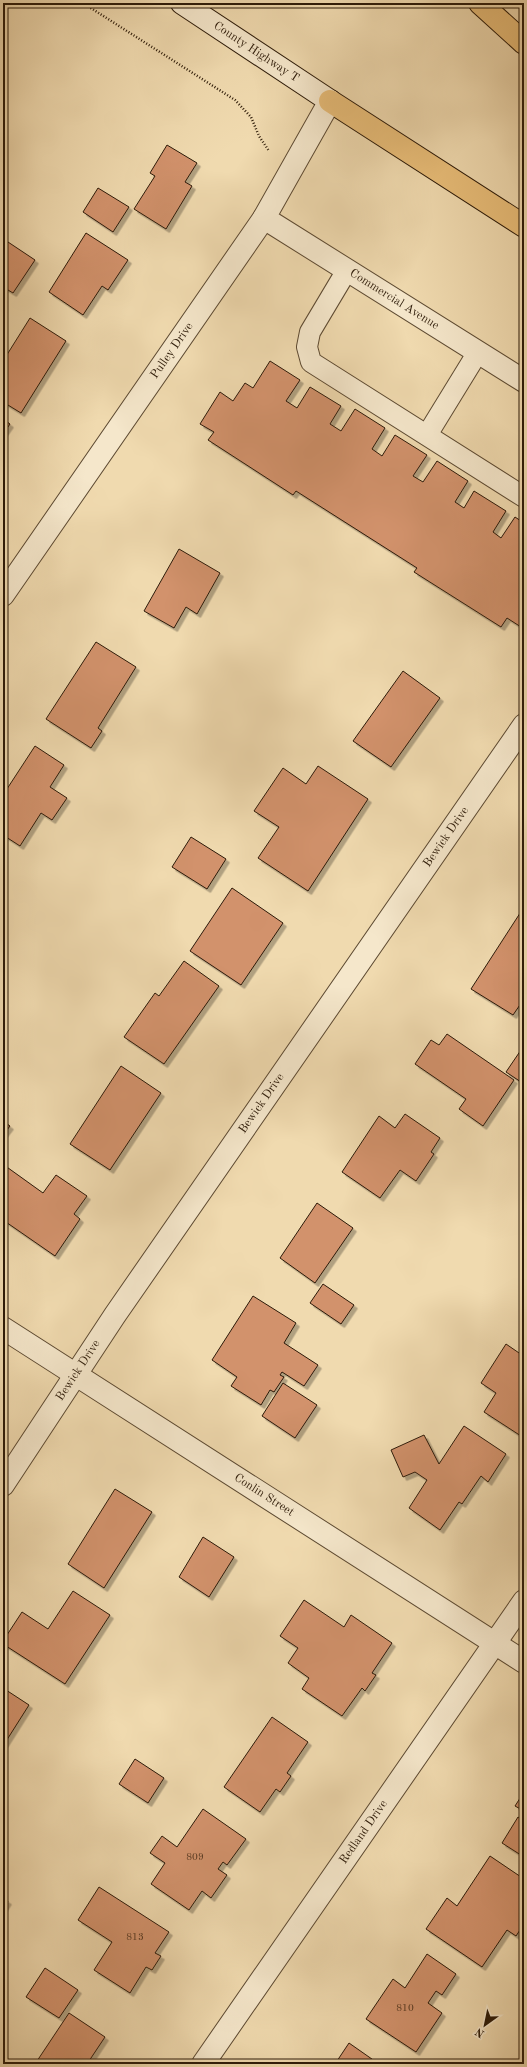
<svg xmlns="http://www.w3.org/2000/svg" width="527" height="2067" font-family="'Old Standard TT',serif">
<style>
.building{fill:#d2926c;stroke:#2c1a08;filter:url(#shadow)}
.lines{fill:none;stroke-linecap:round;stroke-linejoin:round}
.service-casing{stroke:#5d4a32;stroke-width:22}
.minor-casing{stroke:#5d4a32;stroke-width:24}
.tertiary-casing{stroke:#5d4a32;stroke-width:24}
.secondary-casing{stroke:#2c1a08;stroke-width:24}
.motorway-casing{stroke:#2c1a08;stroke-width:24}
.path{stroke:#2c1a08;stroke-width:2.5;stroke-dasharray:1 2;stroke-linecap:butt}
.service{stroke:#f5e7cb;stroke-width:20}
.minor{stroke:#f5e7cb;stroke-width:22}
.tertiary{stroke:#f5e7cb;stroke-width:22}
.secondary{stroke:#f5e7cb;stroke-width:22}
.motorway{stroke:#e8bd78;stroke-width:22}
.labels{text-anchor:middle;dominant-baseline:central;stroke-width:3.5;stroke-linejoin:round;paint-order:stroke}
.number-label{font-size:10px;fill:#563821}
.street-label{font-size:12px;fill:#2c1a08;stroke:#f5e7cb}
</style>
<defs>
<filter id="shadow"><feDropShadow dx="3.5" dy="3.5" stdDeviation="0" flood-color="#0004"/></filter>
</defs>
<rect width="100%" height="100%" fill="#f0daaf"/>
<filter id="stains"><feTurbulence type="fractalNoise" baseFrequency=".005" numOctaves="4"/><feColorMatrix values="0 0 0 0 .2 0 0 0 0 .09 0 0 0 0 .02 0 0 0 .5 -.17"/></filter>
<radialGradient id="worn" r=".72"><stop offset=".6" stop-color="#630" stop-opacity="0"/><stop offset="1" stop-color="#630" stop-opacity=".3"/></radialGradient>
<g class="building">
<path d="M167,145L197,163L185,182L192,186L166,229L134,209L155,176L150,173Z"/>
<path d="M98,188L129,207L113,232L83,212Z"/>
<path d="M86,233L128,260L108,290L102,286L83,315L49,292Z"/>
<path d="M8,242L35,260L13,293L3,287V249Z"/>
<path d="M30,318L66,341L21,413L3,402V361Z"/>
<path d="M270,361L300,380L286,401L297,408L310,387L341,406L330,424L341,431L355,409L385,428L372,449L382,456L395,435L427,455L413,476L423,482L437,461L468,481L455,502L464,508L474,491L506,511L493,532L501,538L515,517L524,523V623L521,627L507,618L501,627L414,572L417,568L296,491L293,495L208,440L214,432L200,424L220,392L233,401L245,383L253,388Z"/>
<path d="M3,419L10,424L3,434Z"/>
<path d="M179,549L220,573L197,614L186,607L174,628L144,611Z"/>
<path d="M96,642L136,667L98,728L102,731L91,748L46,719Z"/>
<path d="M403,671L440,698L391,767L353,741Z"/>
<path d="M35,746L64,765L50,787L67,798L52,820L41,813L20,846L3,835V795Z"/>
<path d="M318,766L368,799L308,891L258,858L279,827L254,811L283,768L306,784Z"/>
<path d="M191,837L226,859L207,889L172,867Z"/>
<path d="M232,888L283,923L241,985L190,951Z"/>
<path d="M524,907V999L513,1015L471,989Z"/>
<path d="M184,961L219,986L164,1064L124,1037L155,993L159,996Z"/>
<path d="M447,1034L514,1080L483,1126L459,1109L466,1099L415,1064L431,1040L439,1045Z"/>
<path d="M523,1047L524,1048V1084L506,1072Z"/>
<path d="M121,1066L161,1093L110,1170L70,1144Z"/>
<path d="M405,1114L440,1138L431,1152L434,1154L416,1181L400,1170L380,1198L342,1172L379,1116L395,1128Z"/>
<path d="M3,1121L10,1126L3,1135Z"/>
<path d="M4,1165L43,1193L56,1175L87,1196L74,1214L80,1219L55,1256L3,1220Z"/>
<path d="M317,1203L353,1228L315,1283L280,1258Z"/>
<path d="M323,1284L354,1305L341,1324L310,1303Z"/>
<path d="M253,1296L296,1323L284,1343L318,1365L304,1386L282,1372L280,1375L284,1377L274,1392L270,1390L261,1405L231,1386L237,1377L212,1360Z"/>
<path d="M506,1344L522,1355L524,1352V1432L521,1436L484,1412L496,1393L481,1383Z"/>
<path d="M283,1383L317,1405L295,1438L262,1416Z"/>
<path d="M464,1426L506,1454L488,1482L481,1476L462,1504L459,1502L440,1530L409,1508L427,1480L415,1472L403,1477L391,1450L424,1435L439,1464Z"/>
<path d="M115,1489L152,1512L104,1588L68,1564Z"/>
<path d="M203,1537L234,1557L209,1597L179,1577Z"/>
<path d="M73,1591L110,1615L65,1684L3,1644V1641L22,1612L48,1629Z"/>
<path d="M304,1600L344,1627L351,1615L392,1643L372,1673L376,1675L365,1691L362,1688L342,1716L302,1689L309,1678L288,1663L298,1648L280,1636Z"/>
<path d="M3,1688L29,1705L3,1746Z"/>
<path d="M272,1717L308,1742L287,1773L291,1776L280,1792L276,1789L260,1812L224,1787Z"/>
<path d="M135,1759L164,1778L148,1803L119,1784Z"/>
<path d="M524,1792V1811L515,1806Z"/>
<path d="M203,1809L246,1839L227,1865L223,1862L218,1869L227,1875L211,1898L202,1891L189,1910L151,1884L165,1863L150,1853L162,1836L177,1847Z"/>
<path d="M518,1817L523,1820L524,1819V1857L502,1843Z"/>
<path d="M490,1856L524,1879V1905L520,1911L524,1913V1924L516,1936L507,1930L482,1967L426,1929L447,1898L457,1906Z"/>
<path d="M99,1887L169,1932L155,1953L161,1956L152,1970L146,1967L130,1993L94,1970L112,1942L78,1920Z"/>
<path d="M3,1898L8,1901L3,1909Z"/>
<path d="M427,1954L456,1974L442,1995L436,1991L428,2003L442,2013L416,2052L366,2019L393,1979L405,1988Z"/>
<path d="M45,1968L78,1990L59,2018L26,1997Z"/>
<path d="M69,2013L105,2037L87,2064H35Z"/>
<path d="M349,2043L379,2064H335Z"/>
</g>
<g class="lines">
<g class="service-casing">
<g id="service">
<path d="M347,270L310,332L307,347L311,362L524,497"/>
<path d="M427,435L478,352"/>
</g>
</g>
<g class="minor-casing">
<g id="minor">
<path id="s1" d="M3,595L264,218"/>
<path id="s2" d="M3,1328L524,1662"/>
<path id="s3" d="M3,1485L115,1315L524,725"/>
<path id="s4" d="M203,2064L524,1601"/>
</g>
</g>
<g class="tertiary-casing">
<g id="tertiary">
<path id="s5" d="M330,101L264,218L524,381"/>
</g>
</g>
<g class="secondary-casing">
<g id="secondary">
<path id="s6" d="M182,3L330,101"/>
</g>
</g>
<g class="motorway-casing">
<g id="motorway">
<path d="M480,3L524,43"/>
<path d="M330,101L524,226"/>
</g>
</g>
<path class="path" d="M83,3L235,100L251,117L259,136L269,151"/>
<use href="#service" class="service"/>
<use href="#minor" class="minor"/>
<use href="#tertiary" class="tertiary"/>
<use href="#secondary" class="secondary"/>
<use href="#motorway" class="motorway"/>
</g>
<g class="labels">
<g class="number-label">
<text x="195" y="1857">809</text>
<text x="135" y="1937">813</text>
<text x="405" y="2008">810</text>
</g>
<g class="street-label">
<text stroke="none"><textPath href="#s6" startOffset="89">County Highway T</textPath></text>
<text stroke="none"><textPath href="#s5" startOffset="288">Commercial Avenue</textPath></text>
<text stroke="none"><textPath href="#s1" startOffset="297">Pulley Drive</textPath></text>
<text stroke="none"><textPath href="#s3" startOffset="785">Bewick Drive</textPath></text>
<text stroke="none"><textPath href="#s3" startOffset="461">Bewick Drive</textPath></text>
<text stroke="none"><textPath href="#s3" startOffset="137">Bewick Drive</textPath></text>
<text stroke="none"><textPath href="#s2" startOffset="310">Conlin Street</textPath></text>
<text stroke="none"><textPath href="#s4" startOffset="282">Redland Drive</textPath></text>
</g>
</g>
<rect width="527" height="2067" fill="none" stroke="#f0daaf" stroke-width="16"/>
<rect x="4" y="4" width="519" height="2059" fill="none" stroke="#2c1a08" stroke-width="2"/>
<rect x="8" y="8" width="511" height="2051" fill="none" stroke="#2c1a08"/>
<g transform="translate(485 2025) rotate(213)" stroke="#f5e7cb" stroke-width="3" paint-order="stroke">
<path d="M0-3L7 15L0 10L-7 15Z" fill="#2c1a08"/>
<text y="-6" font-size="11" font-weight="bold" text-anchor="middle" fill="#2c1a08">N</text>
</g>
<rect width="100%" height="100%" filter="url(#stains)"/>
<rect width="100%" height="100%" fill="url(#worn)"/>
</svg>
